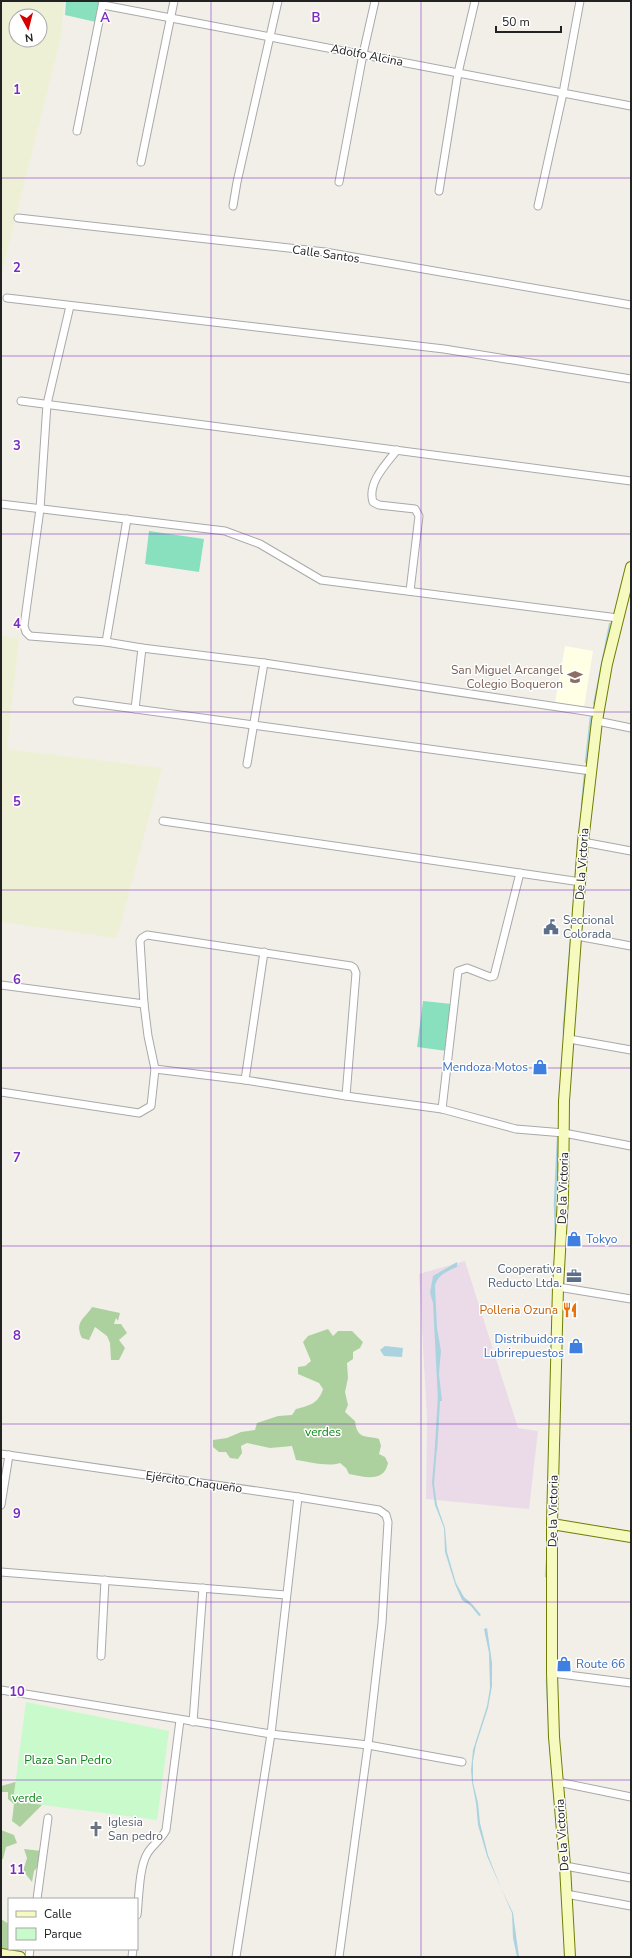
<svg xmlns="http://www.w3.org/2000/svg" width="632" height="1958" font-family="'Nunito Sans',sans-serif">
<style>
.industrial{fill:#ebdbe8}
.education{fill:#ffffe5}
.farmland{fill:#eef0d5;fill-rule:evenodd}
.forest{fill:#add19e}
.park{fill:#c8facc}
.pitch{fill:#88e0be}
.water{fill:#aad3df}
.lines{fill:none;stroke-linecap:round;stroke-linejoin:round}
.stream{stroke:#aad3df;stroke-width:2.5}
.street-casing{stroke:#a9a9a9;stroke-width:9}
.secondary-casing{stroke:#707d05;stroke-width:12}
.street{stroke:#fff;stroke-width:7}
.secondary{stroke:#f7fabf;stroke-width:10}
.grid{fill:none;stroke:#7b2cbf;stroke-width:1;stroke-opacity:0.55}
.labels{text-anchor:middle;dominant-baseline:central;stroke-width:3;stroke-linejoin:round;paint-order:stroke}
.street-label{font-size:12px;fill:#222;stroke:#fff}
.education-label{font-size:12px;fill:#785e54;stroke:#fff;text-anchor:end}
.service-label{font-size:12px;fill:#4e5e75;stroke:#fff;text-anchor:start}
.shop-label{font-size:12px;fill:#366cbe;stroke:#fff;text-anchor:end}
.food-label{font-size:12px;fill:#c56008;stroke:#fff;text-anchor:end}
.park-label{font-size:12px;fill:#0c8416;stroke:#fff}
.worship-label{font-size:12px;fill:#5b616d;stroke:#fff;text-anchor:start}
.grid-label{font-size:13px;text-anchor:middle;font-weight:bold;fill:#7b2cbf;stroke:#fff;stroke-width:3;stroke-linejoin:round;paint-order:stroke}
</style>
<rect width="100%" height="100%" fill="#f2efe9"/>
<path class="industrial" d="M465,1261L518,1428L538,1431L529,1509L426,1499L427,1418L419,1274Z"/>
<path class="education" d="M565,646L593,651L584,707L555,703Z"/>
<g class="farmland">
<path d="M1,1H64L61,36L1,276ZM16,16H40V40H16Z"/>
<path d="M1,636L19,638L7,749L162,768L117,938L1,922Z"/>
</g>
<g class="forest">
<path d="M92,1307L120,1313L118,1321L116,1318L114,1324H121L127,1333L119,1340L125,1348L119,1360H111L110,1343L107,1336L95,1327L89,1340L82,1338C74,1321 85,1319 92,1307Z"/>
<path d="M328,1329L333,1336L338,1331H352L363,1342L360,1348L353,1352V1359L347,1363L348,1378L345,1392L348,1405L345,1412L355,1421C357,1440 366,1435 379,1439L381,1446L379,1454L385,1457L388,1463C384,1483 364,1477 349,1474L346,1468L340,1463C327,1467 310,1462 296,1460L292,1446L270,1448L247,1443L241,1446L242,1453L238,1459L230,1458L226,1452H219L213,1447V1440L227,1438L241,1432L255,1430L257,1423L278,1416L292,1415L296,1409C309,1406 319,1403 323,1389L319,1383L298,1374V1367L305,1366L311,1361L303,1342L308,1336Z"/>
<path d="M19,1781L41,1789L42,1805L20,1827L12,1821L14,1804L8,1799V1792H1V1786Z"/>
<path d="M1,1830L14,1835L17,1843L6,1847L3,1859H1Z"/>
<path d="M24,1849L42,1851L43,1861L34,1871L32,1882L23,1871L27,1858Z"/>
<path d="M1,1919L9,1924V1949H19L20,1953L1,1952Z"/>
</g>
<path class="park" d="M26,1702L169,1731L157,1820L13,1801Z"/>
<g class="pitch">
<path d="M66,1H99L96,22L65,15Z"/>
<path d="M149,531L204,539L199,572L145,564Z"/>
<path d="M423,1001L452,1004L447,1051L417,1047Z"/>
</g>
<g class="water">
<path d="M609,623H611L594,705L593,704Z"/>
<path d="M574,889H576L565,1024H563Z"/>
<path d="M457,1262V1267C448,1271 437,1275 435,1286L437,1328L441,1351L439,1374L442,1401H438L433,1303L430,1293L433,1276Z"/>
<path d="M385,1346L403,1348L402,1357L384,1356L380,1350Z"/>
<path d="M435,1447H437L434,1484L437,1505L445,1528L447,1552L456,1583L464,1597L472,1604L481,1615L479,1616L471,1606L462,1600L455,1584L445,1552L444,1528L435,1505L432,1483Z"/>
<path d="M487,1628L492,1663V1686L488,1708L476,1745L473,1761V1782L478,1803L480,1823L488,1855L501,1888L513,1913L519,1957H517L513,1938L512,1913L487,1856L478,1825L476,1803L472,1782L471,1770L473,1750L487,1706L490,1688L489,1653L484,1629Z"/>
</g>
<g class="lines">
<g class="stream">
<path d="M586,762L591,717"/>
<path d="M582,805L585,774"/>
<path d="M564,1033V1022"/>
<path d="M556,1239L555,1204L558,1138"/>
<path d="M436,1449L439,1398"/>
<path d="M546,1576L547,1561"/>
<path d="M547,1680L549,1721"/>
</g>
<g class="street-casing">
<g id="street">
<path d="M103,5L631,106"/>
<path d="M77,131L103,1"/>
<path d="M141,162L174,1"/>
<path d="M339,182L363,54L375,1"/>
<path d="M439,191L458,73L475,1"/>
<path d="M233,206L237,182L278,1"/>
<path d="M538,206L563,93L580,1"/>
<path d="M18,218L325,252L631,305"/>
<path d="M7,298L444,349L631,379"/>
<path d="M70,306L47,404L40,509L24,626L26,632L30,636L106,642L142,648L264,663L598,713"/>
<path d="M21,401L631,481"/>
<path d="M397,450C386,464 367,483 373,502L379,505L415,509L419,516L410,591"/>
<path d="M1,504L225,531L260,544L321,580L618,618"/>
<path d="M106,642L127,519"/>
<path d="M77,701L591,771"/>
<path d="M135,709L142,648"/>
<path d="M597,721L631,728"/>
<path d="M247,764L264,663"/>
<path d="M163,821L581,882"/>
<path d="M583,842L631,851"/>
<path d="M577,936L631,946"/>
<path d="M1,985L144,1004"/>
<path d="M569,1039L631,1050"/>
<path d="M155,1069L245,1080L346,1096L442,1109L516,1129L564,1133L631,1146"/>
<path d="M245,1080L264,952"/>
<path d="M1,1092L139,1113L151,1106L155,1069L148,1036L144,1004L140,941L142,938L147,935L351,966L354,968L356,973L346,1096"/>
<path d="M442,1109L458,971L467,968L490,977L494,976L520,873"/>
<path d="M558,1287L631,1299"/>
<path d="M1,1454L298,1497L379,1510L386,1515L388,1522L382,1623L368,1745L339,1957"/>
<path d="M1,1505L9,1455"/>
<path d="M1,1572L286,1595"/>
<path d="M101,1656L105,1580"/>
<path d="M552,1673L631,1683"/>
<path d="M1,1690L271,1734L368,1745L462,1762"/>
<path d="M193,1722L203,1588"/>
<path d="M558,1782L631,1797"/>
<path d="M565,1866L631,1878"/>
<path d="M566,1894L631,1906"/>
<path d="M37,1899L48,1818"/>
<path d="M137,1915C139,1898 139,1868 147,1854C152,1845 161,1840 166,1830L180,1720"/>
<path d="M29,1957L30,1949"/>
<path d="M132,1957L133,1949"/>
<path d="M236,1957L271,1734L298,1497"/>
</g>
</g>
<g class="secondary-casing">
<g id="secondary">
<path d="M552,1524L631,1537"/>
<path d="M1,1954L20,1957"/>
<path d="M570,1957L565,1866L554,1737L552,1673V1524L558,1287L563,1198L564,1101L583,842L597,721L607,664L631,567"/>
</g>
</g>
<use href="#street" class="street"/>
<use href="#secondary" class="secondary"/>
</g>
<path class="grid" d="M211,1V1957M421,1V1957M1,178H631M1,356H631M1,534H631M1,712H631M1,890H631M1,1068H631M1,1246H631M1,1424H631M1,1602H631M1,1780H631"/>
<defs>
<g id="university-bare" transform="scale(1.2)"><path d="M0-5L7-2L0 1L-7-2ZM-4 1L0 2.5L4 1V4Q0 6-4 4Z" fill="#8d6e63" stroke="#fff" stroke-width="2.5" paint-order="stroke"/></g>
<g id="civic-bare" transform="scale(1.2)"><path d="M-.6-6.5H3V-4.5H.6V-3L4-1V1h2V6H-6V1h2V-1L-.6-3ZM-1.2 2.5V6h2.4V2.5Z" fill="#5c6f8a" stroke="#fff" stroke-width="2.5" paint-order="stroke"/></g>
<g id="shop-bare" transform="scale(1.2)"><path d="M-5-2.5h2.3a2.7 3.5 0 0 1 5.4 0H5L5.5 6h-11ZM-1.5-2.5h3a1.5 2.3 0 0 0-3 0Z" fill="#3f7fe0" stroke="#fff" stroke-width="2.5" paint-order="stroke"/></g>
<g id="office-bare" transform="scale(1.2)"><path d="M-6-3h4V-5.5h4V-3h4V5H-6ZM-1-4.5V-3h2v-1.5ZM-6 0V1H6V0Z" fill="#5c6f8a" stroke="#fff" stroke-width="2.5" paint-order="stroke"/></g>
<g id="restaurant-bare" transform="scale(1.2)"><path d="M-5-6h1v4h1v-4h1v4h1v-4h1v5L-1.5 .5V6h-2V.5L-5-1ZM5-6V6H3V1.5H1.5Q1.5-4 5-6Z" fill="#e8710a" stroke="#fff" stroke-width="2.5" paint-order="stroke"/></g>
<g id="church-bare" transform="scale(1.2)"><path d="M-1.2-6h2.4v3.5h3.3v2.4h-3.3V6h-2.4V-.1h-3.3v-2.4h3.3Z" fill="#6b7280" stroke="#fff" stroke-width="2.5" paint-order="stroke"/></g>
</defs>
<g fill-rule="evenodd">
<use href="#university-bare" x="575" y="677"/>
<use href="#civic-bare" x="551" y="927"/>
<use href="#shop-bare" x="540" y="1067"/>
<use href="#shop-bare" x="574" y="1239"/>
<use href="#office-bare" x="574" y="1276"/>
<use href="#restaurant-bare" x="570" y="1310"/>
<use href="#shop-bare" x="576" y="1346"/>
<use href="#shop-bare" x="564" y="1664"/>
<use href="#church-bare" x="96" y="1829"/>
</g>
<g class="labels">
<g class="street-label">
<text transform="translate(367 55) rotate(11)">Adolfo Alcina</text>
<text transform="translate(326 254) rotate(8)">Calle Santos</text>
<text transform="translate(582 864) rotate(-86)">De la Victoria</text>
<text transform="translate(563 1188) rotate(-88)">De la Victoria</text>
<text transform="translate(194 1482) rotate(8)">Ejército Chaqueño</text>
<text transform="translate(553 1511) rotate(-89)">De la Victoria</text>
<text transform="translate(562 1835) rotate(-94)">De la Victoria</text>
</g>
<g class="education-label">
<text x="563" y="670">San Miguel Arcangel<tspan x="563" dy="14">Colegio Boqueron</tspan></text>
</g>
<g class="service-label">
<text x="563" y="920">Seccional<tspan x="563" dy="14">Colorada</tspan></text>
<text x="562" y="1269" text-anchor="end">Cooperativa<tspan x="562" dy="14">Reducto Ltda.</tspan></text>
</g>
<g class="shop-label">
<text x="528" y="1067">Mendoza Motos</text>
<text x="586" y="1239" text-anchor="start">Tokyo</text>
<text x="564" y="1339">Distribuidora<tspan x="564" dy="14">Lubrirepuestos</tspan></text>
<text x="576" y="1664" text-anchor="start">Route 66</text>
</g>
<g class="food-label">
<text x="558" y="1310">Polleria Ozuna</text>
</g>
<g class="park-label">
<text x="323" y="1432">verdes</text>
<text x="68" y="1760">Plaza San Pedro</text>
<text x="27" y="1798">verde</text>
</g>
<g class="worship-label">
<text x="108" y="1822">Iglesia<tspan x="108" dy="14">San pedro</tspan></text>
</g>
</g>
<g class="grid-label">
<text x="105" y="22">A</text>
<text x="316" y="22">B</text>
<text x="17" y="94">1</text>
<text x="17" y="272">2</text>
<text x="17" y="450">3</text>
<text x="17" y="628">4</text>
<text x="17" y="806">5</text>
<text x="17" y="984">6</text>
<text x="17" y="1162">7</text>
<text x="17" y="1340">8</text>
<text x="17" y="1518">9</text>
<text x="17" y="1696">10</text>
<text x="17" y="1874">11</text>
</g>
<rect width="632" height="1958" fill="none" stroke="#222222" stroke-width="4"/>
<rect x="8" y="1898" width="130" height="52" fill="#ffffff" stroke="#a7a7a7"/>
<rect x="16" y="1911" width="20" height="6" fill="#f7fabf" stroke="#a7a7a7"/>
<text x="44" y="1918" font-size="12" fill="#222222">Calle</text>
<rect x="16" y="1928" width="20" height="12" fill="#c8facc" stroke="#a7a7a7"/>
<text x="44" y="1938" font-size="12" fill="#222222">Parque</text>
<g transform="translate(28 28) rotate(173)"><circle r="19" fill="#ffffff" stroke="#a7a7a7"/>
<path d="M0-3L7 15L0 10L-7 15Z" fill="#d40000"/>
<text y="-6" font-size="11" font-weight="bold" text-anchor="middle" fill="#222222">N</text>
</g>
<path d="M496 26v6h65v-6" fill="none" stroke="#222222" stroke-width="2"/>
<text x="502" y="26" font-size="12" fill="#222222" stroke="#ffffff" stroke-width="3" paint-order="stroke">50 m</text>
</svg>
